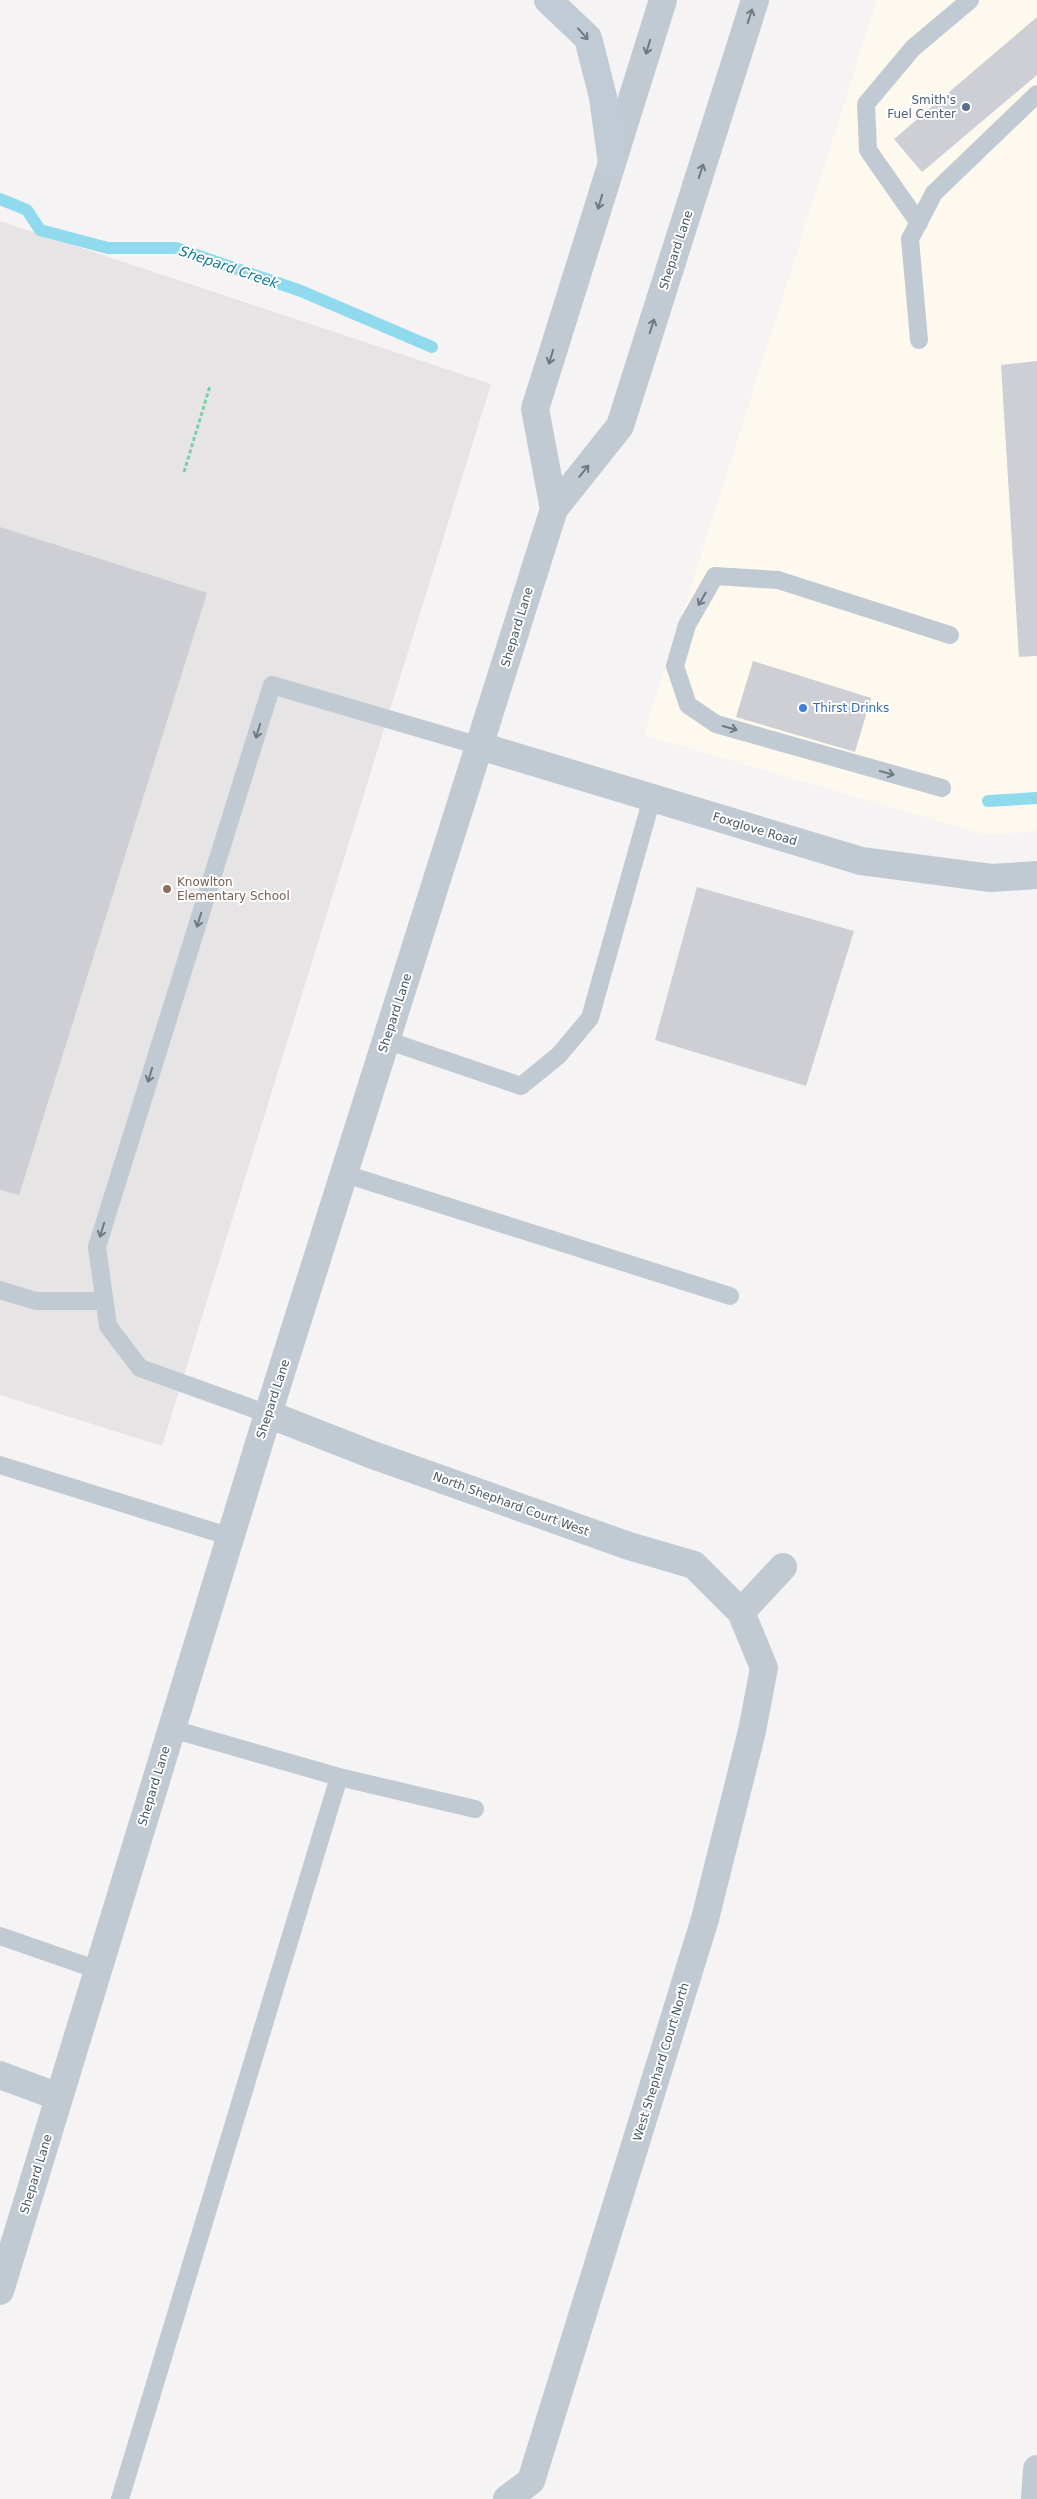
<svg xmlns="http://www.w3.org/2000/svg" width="1037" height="2499" font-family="'DejaVu Sans',sans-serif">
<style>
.commercial{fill:#fdf9ef}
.education{fill:#e6e4e5}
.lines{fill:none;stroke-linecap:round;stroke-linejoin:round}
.stream{stroke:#90daee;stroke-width:12}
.building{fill:#cdcfd5}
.path{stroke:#7ad0a6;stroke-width:3;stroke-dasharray:4 2.5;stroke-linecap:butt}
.service{stroke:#c1cad2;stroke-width:18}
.minor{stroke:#c1cad2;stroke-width:28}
.tertiary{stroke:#c1cad2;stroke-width:28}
.secondary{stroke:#c1cbd6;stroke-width:28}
.oneway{stroke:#6e7983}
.oneway2{stroke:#6e7984}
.service-dot{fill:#5c6f8a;stroke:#fff;stroke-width:2}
.shop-dot{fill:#3f7fe0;stroke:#fff;stroke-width:2}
.education-dot{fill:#8d6e63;stroke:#fff;stroke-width:2}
.labels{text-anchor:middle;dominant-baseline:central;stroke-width:4;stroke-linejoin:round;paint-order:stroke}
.service-label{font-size:12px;fill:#4e5e75;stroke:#fff;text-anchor:end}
.street-label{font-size:12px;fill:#4a5661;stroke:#fff}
.shop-label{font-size:12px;fill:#366cbe;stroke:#fff;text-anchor:start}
.education-label{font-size:12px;fill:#785e54;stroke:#fff;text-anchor:start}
.water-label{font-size:14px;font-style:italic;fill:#0c7c9b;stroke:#fff}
</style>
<rect width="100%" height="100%" fill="#f5f3f3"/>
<path class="commercial" d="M877,0H1037V831L986,835L644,735Z"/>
<path class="education" d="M0,221L491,384L162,1446L0,1395Z"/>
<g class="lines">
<g class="stream">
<path d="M0,199L27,210L40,230L108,248H176L301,291L432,347"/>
<path d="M988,801L1037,798"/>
</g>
</g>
<g class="building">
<path d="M1037,17V75L922,172L894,139Z"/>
<path d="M1037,361V656L1019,657L1001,365Z"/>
<path d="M0,527L207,593L19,1195L0,1190Z"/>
<path d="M753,661L871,698L855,752L736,717Z"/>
<path d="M697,887L854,931L806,1086L655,1040Z"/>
</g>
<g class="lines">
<path class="path" d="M184,472L210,386"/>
<g class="service">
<path d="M919,223L868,150L866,104L913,48L970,0"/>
<path d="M919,340L910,239L934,193L1037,94"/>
<path d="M942,788L716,724L688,705L675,666L687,625L715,576L778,580L950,635"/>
<path d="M386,1040L521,1086L559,1055L590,1018L652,798"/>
<path d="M345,1174L730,1296"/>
<path d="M0,1290L36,1301H104"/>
<path d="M268,1414L140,1368L108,1326L97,1247L272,685L480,746"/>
<path d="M0,1465L231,1537"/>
<path d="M339,1777L475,1809"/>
<path d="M0,1936L98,1970"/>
<path d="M120,2499L339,1777L172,1729"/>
</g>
<g class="minor">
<path d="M480,746L861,861L991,878L1037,875"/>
<path d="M268,1414L370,1454L629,1546L694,1565L741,1612L764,1668L752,1731L705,1919L531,2481L507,2499"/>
<path d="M741,1612L783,1567"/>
<path d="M0,2075L59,2097"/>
<path d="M1035,2499L1037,2469"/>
</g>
<g class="tertiary">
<path d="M554,509L535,409L663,0"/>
<path d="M0,2291L268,1414L554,509L620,426L755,0"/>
</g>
<path class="secondary" d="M548,0L588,38L603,97L612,163"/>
</g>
<defs><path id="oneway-shaft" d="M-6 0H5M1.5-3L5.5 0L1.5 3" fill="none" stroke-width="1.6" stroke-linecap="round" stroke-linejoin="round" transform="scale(1.25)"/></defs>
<g class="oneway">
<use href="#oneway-shaft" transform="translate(750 16) rotate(-72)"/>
<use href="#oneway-shaft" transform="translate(648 47) rotate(107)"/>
<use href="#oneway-shaft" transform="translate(701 171) rotate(-72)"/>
<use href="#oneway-shaft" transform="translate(600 202) rotate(107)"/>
<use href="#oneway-shaft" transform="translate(652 326) rotate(-72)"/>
<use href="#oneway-shaft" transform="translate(551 357) rotate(107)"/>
<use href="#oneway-shaft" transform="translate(584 471) rotate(-51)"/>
<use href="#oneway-shaft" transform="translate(702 599) rotate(120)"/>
<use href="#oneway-shaft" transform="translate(730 728) rotate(16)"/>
<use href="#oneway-shaft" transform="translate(258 731) rotate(107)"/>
<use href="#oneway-shaft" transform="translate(887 773) rotate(16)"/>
<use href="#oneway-shaft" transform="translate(199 920) rotate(107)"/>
<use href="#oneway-shaft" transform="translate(150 1075) rotate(107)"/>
<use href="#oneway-shaft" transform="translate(102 1230) rotate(107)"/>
</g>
<use class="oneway2" href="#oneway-shaft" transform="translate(583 34) rotate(49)"/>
<circle class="service-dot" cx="966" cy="107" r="5"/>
<circle class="shop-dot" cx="803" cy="708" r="5"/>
<circle class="education-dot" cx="167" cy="889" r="5"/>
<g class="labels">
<g class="service-label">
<text x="956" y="100">Smith's<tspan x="956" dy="14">Fuel Center</tspan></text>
</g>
<g class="street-label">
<text transform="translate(676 250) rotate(-72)">Shepard Lane</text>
<text transform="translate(517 627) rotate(-73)">Shepard Lane</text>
<text transform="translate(755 829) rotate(17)">Foxglove Road</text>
<text transform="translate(395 1013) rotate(-72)">Shepard Lane</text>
<text transform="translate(273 1399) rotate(-72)">Shepard Lane</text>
<text transform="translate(511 1504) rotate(20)">North Shephard Court West</text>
<text transform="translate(154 1786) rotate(-73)">Shepard Lane</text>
<text transform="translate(661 2062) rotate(-73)">West Shephard Court North</text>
<text transform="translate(36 2174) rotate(-73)">Shepard Lane</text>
</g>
<g class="shop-label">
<text x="813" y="708">Thirst Drinks</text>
</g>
<g class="education-label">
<text x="177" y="882">Knowlton<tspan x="177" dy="14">Elementary School</tspan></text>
</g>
<g class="water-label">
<text transform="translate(229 267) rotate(19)">Shepard Creek</text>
</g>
</g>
</svg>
